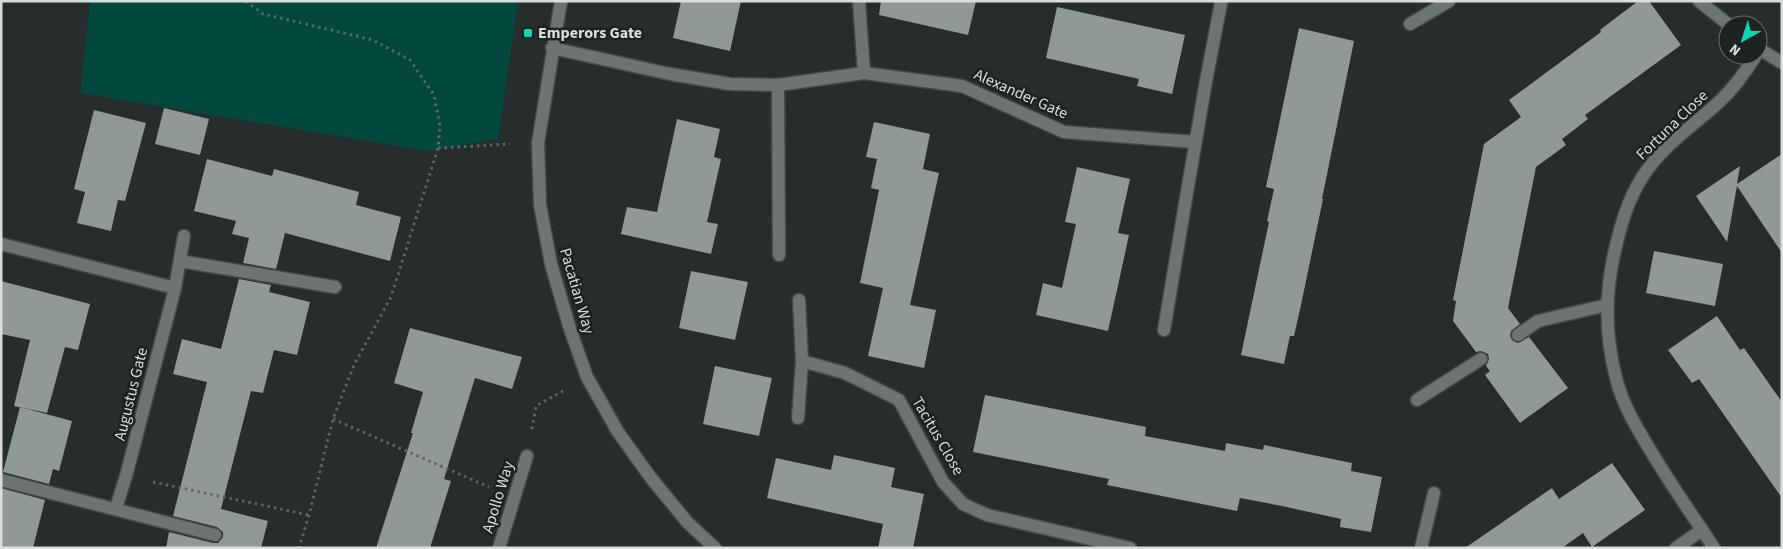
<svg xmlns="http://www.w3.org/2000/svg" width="1783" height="549" font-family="'Source Sans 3',sans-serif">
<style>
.green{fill:#02483c}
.building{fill:#919997}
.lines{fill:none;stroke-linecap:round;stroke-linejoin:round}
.service-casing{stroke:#444948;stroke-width:15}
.minor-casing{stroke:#444948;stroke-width:15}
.path{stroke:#5f6563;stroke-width:3;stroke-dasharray:2.5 4;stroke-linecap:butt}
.service{stroke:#6d7573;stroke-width:12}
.minor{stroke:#6d7573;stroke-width:12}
.poi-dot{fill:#0fd5b4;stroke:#1c2321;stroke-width:2}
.labels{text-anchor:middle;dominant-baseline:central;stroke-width:5;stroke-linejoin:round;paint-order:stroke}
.poi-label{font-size:16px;font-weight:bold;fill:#d9dedd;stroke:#1c2321;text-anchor:start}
.street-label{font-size:16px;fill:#d9dedd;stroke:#1c2321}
</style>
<rect width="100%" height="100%" fill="#262d2b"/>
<path class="green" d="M90,1H518L498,139L427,151L80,93Z"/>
<g class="building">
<path d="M681,1H741L730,51L673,38Z"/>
<path d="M881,1H976L968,35L879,15Z"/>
<path d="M1638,1H1649L1681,45L1585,115L1588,119L1562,139L1566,145L1536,167L1508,308L1520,324L1511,331L1510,336L1512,340L1518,343L1529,337L1568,388L1520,423L1485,375L1490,371L1486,366L1489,359L1488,354L1481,351L1476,352L1453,321L1456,301L1453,300L1484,144L1521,117L1509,100L1601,32L1600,30Z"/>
<path d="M1057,7L1185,35L1172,94L1137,86L1139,79L1046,58Z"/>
<path d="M1299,28L1354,41L1322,199H1323L1301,305L1294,336H1290L1284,364L1241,355L1269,222L1267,221L1274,189L1266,187Z"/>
<path d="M164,108L209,119L200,155L155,144Z"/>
<path d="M94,110L146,123L125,201L118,200L111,231L77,223L85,192L74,189Z"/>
<path d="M677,119L720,129L714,157L721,159L707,222L718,224L711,254L621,234L627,207L657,212Z"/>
<path d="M874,122L930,134L923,169L939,173L910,305L936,310L924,368L868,356L883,288L860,283L879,190L871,188L877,159L866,157Z"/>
<path d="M1782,154V253L1737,186L1727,242L1696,196L1740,166L1737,184Z"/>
<path d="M207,159L272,176L274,169L359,192L356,205L401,217L390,261L285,233L276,269L243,263L249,238L232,234L236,221L194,211Z"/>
<path d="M1077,167L1130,179L1118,233L1129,235L1108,331L1036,315L1043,283L1062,288L1076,224L1065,222Z"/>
<path d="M1654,251L1723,264L1715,306L1646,293Z"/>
<path d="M691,271L748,282L735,340L679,328Z"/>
<path d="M239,279L271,285L269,292L310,302L297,355L274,350L263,393L251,391L221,509L268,521L261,548H166L169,532L213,543H218L223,537V532L217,527L173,516L207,382L173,374L182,339L221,349Z"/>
<path d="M1,281L90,304L78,350L65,347L47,413L14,406L30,340L1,334Z"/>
<path d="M1717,316L1740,350L1744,348L1782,402V498L1699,379L1692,383L1668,350Z"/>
<path d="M410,328L522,357L512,389L475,378L444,479L451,481L430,548H376L413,433H411L423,392L394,383Z"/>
<path d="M715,366L772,378L759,436L703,424Z"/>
<path d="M985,395L1146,427L1145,436L1225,451L1226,443L1263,450L1264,445L1352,463L1351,471L1382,477L1371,532L1340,527L1341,519L1282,506L1240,498L1237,511L1107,485L1109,479L973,452Z"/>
<path d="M20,407L72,421L59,471L53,469L49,484L3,472Z"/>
<path d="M834,455L895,468L891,487L924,494L913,548H878L883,524L767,498L776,458L831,470Z"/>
<path d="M1612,463L1645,510L1592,547L1583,533L1562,548H1465L1552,488L1559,499Z"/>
<path d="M1,488L45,500L33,548H1Z"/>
</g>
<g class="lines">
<g class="service-casing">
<g id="service">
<path d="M1410,24L1449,1"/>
<path d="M1206,81L1221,3"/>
<path d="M180,261L335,287"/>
<path d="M1164,330L1185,204"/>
<path d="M1518,335L1538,321L1607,305"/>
<path d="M1417,400L1481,359"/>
<path d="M1,480L215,535"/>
<path d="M1421,548L1434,493"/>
</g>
</g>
<g class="minor-casing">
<g id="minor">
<path d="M561,1L538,143L540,205L551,264L570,329L587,377L618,432L651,478L688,523L715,548"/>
<path d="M859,1L864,73"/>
<path d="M1699,1L1729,25"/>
<path d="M552,48L670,74L730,84L778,85L864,73L962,86L1064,132L1195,142"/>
<path d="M1758,48L1782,63"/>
<path d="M778,85L779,255"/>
<path d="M1185,204L1206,81"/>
<path d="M1,244L175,288"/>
<path d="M802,361L845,373L899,400L943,482L963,504L987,515L1130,548"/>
<path d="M798,418L802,361L799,300"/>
<path d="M116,508L126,476L175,288L184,236"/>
<path d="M499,548L527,456"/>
<path d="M1676,548L1702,530"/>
<path d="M1714,548C1693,516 1671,485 1652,453C1638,430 1622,404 1616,378C1605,336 1605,292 1615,250C1621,224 1628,199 1643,176C1662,146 1693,126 1719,102C1734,88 1745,73 1756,55"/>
</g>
</g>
<g class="path">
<path d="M246,1L263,14L373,40L410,60L434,95L440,126L438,148L391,297L354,365L333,419L309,515L299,548"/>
<path d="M438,148L510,144"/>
<path d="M333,419L489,487"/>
<path d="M532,429L536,406L563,391"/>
<path d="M153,482L309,515"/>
</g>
<use href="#service" class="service"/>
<use href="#minor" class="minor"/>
</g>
<rect class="poi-dot" x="523" y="28" width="10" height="10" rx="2.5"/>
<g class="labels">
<g class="poi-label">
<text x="538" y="33">Emperors Gate</text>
</g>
<g class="street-label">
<text transform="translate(1021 94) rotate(24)">Alexander Gate</text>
<text transform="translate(1672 125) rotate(-44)">Fortuna Close</text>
<text transform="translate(577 291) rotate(74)">Pacatian Way</text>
<text transform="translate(131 394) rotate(-76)">Augustus Gate</text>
<text transform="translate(938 436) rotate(60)">Tacitus Close</text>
<text transform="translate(498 497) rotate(-73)">Apollo Way</text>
</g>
</g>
<rect width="1783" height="549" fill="none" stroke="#d9dedd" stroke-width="5"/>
<g transform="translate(1743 40) rotate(219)"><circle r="24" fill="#1c2321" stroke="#686e6c"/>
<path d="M0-4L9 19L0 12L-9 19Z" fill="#0fd5b4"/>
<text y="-8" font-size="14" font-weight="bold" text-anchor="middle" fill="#d9dedd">N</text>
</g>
</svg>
